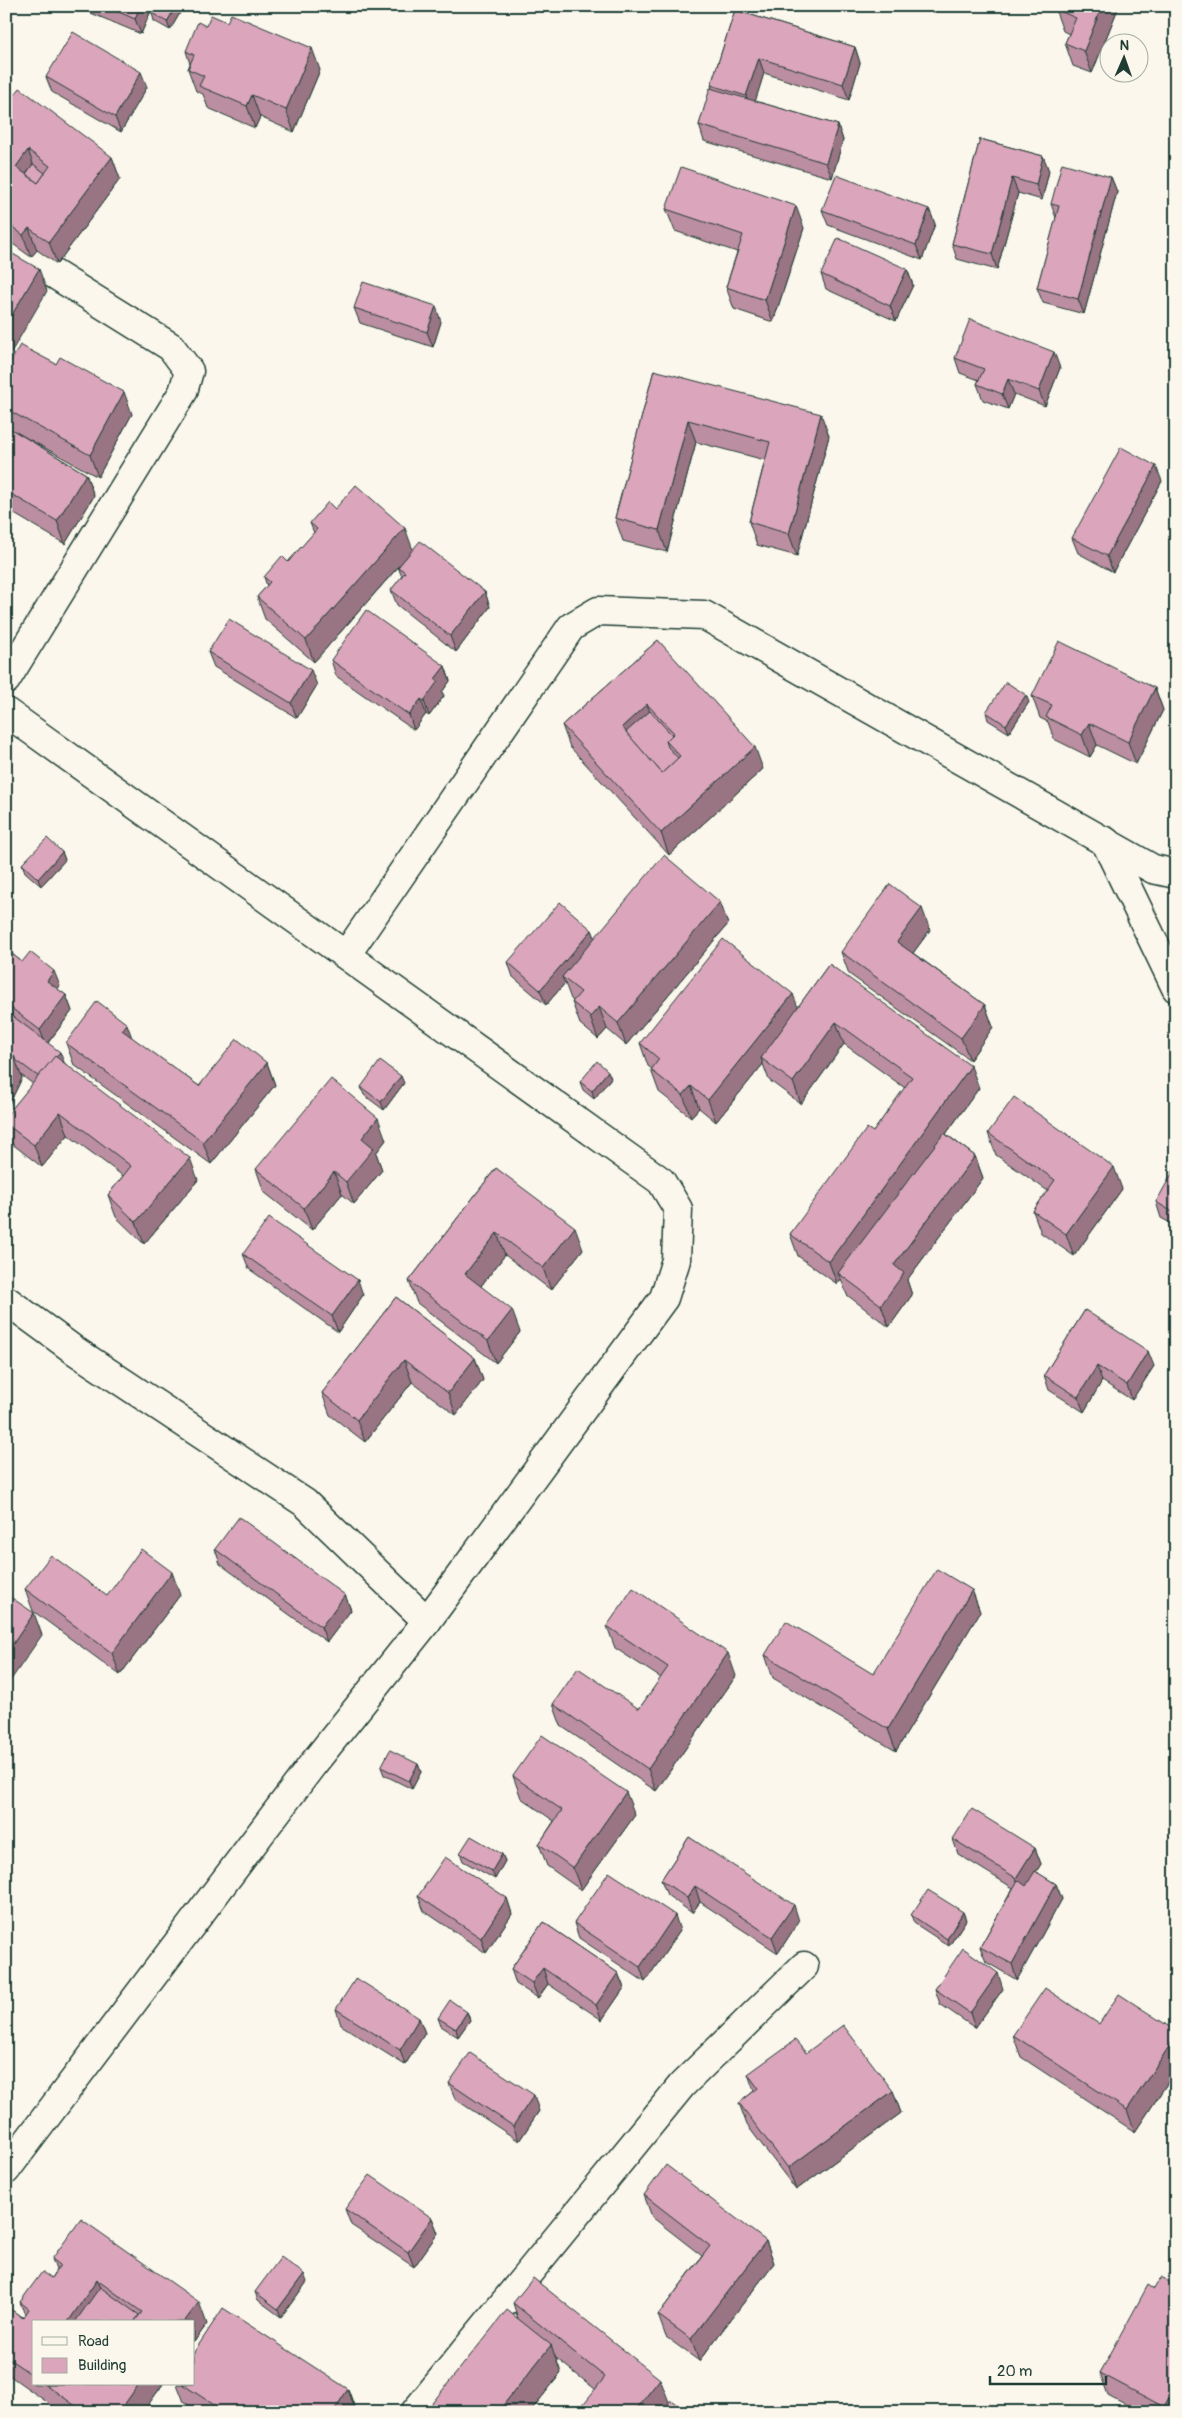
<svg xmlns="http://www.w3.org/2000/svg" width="1182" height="2418" font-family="Pangolin,sans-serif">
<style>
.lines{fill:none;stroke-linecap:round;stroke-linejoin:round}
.street-casing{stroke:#1f3d34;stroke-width:31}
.street{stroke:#fbf7ec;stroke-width:28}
.wall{fill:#bc8ea1;stroke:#1f3d34}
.shaded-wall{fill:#997483;stroke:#1f3d34}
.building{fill:#dba5bb;stroke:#1f3d34;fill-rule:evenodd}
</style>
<rect width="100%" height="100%" fill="#fbf7ec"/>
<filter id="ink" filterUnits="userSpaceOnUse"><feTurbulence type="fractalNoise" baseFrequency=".02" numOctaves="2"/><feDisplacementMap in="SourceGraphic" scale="10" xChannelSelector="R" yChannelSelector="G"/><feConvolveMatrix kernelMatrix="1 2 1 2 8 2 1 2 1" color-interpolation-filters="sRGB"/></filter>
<g filter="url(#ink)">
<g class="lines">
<g class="street-casing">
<g id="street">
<path d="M6,244L171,347L189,371L183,392L6,680"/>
<path d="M6,712L661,1181L678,1209L676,1260L664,1298L427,1621L313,1764L6,2170"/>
<path d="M1105,841L1176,988"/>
<path d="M346,955L571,627L598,611L704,615L1153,869L1176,874"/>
<path d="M6,1300L74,1350L305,1503L427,1621"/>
<path d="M415,2412L682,2085L804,1966"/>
</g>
</g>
<use href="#street" class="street"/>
</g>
<g class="wall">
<path d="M74,6H153L141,34Z"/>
<path d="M1119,6L1092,73L1073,66L1065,43L1069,34L1063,31L1055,9Z"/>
<path d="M735,10L855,47L860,63L849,100L764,73L755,101L838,125L843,140L832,178L704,141L699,125L712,89L711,85Z"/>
<path d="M152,13H180L170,30L154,21Z"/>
<path d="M186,51L320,70L294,132L260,117L255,128L208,108L203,94L196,91L188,69L190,64Z"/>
<path d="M46,77L147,87L121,132L52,92Z"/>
<path d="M6,106L112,157L120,179L57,264L37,250L31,257L6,239Z"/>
<path d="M980,139L1043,156L1049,171L1042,200L1018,193L997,270L957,259L952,244Z"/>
<path d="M1111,177L1117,192L1084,314L1043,303L1037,288L1056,218L1051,204Z"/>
<path d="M666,209L804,228L773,322L734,309L726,287L737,252L675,231Z"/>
<path d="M929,209L935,224L922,260L828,225L822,210Z"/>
<path d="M907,269L913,285L896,321L826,289L821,274Z"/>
<path d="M354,308L441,322L433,347L360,323Z"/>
<path d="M955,358L1060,368L1045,406L1014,394L1008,409L983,400L977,384L979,380L960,373Z"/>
<path d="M6,370L132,414L98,477L14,431L86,474L94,496L65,544L6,509Z"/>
<path d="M654,370L829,436L797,556L757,545L749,522L765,460L696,442L667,552L623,541L615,518Z"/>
<path d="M1162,481L1113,572L1078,553L1072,538Z"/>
<path d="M335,509L413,549L485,592L490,607L456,652L397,605L391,590L402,577L398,567L400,565L314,662L265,619L257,597L267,586L264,577L288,562L314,533L310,523Z"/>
<path d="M658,640L763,769L669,855L570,747L562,725Z"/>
<path d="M208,652L317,685L297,718L214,667Z"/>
<path d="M331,660L445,666L450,681L442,692L444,696L429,716L426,714L414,730L336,676Z"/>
<path d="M1155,688L1163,710L1136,764L1097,745L1090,757L1054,739L1048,722L1040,718L1032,696Z"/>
<path d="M1029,702L1009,733L988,720L986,712Z"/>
<path d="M62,852L65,860L41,886L25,872L22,864Z"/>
<path d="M720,902L728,924L626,1045L607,1029L598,1039L580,1024L572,1002L573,1001L571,999L565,983L546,1005L513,977L508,962L592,930L595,938Z"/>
<path d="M930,930L913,953L985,1005L993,1027L970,1060L849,974L841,952Z"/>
<path d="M6,949L22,962L60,986L57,989L66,995L72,1011L48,1043L64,1063L198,1180L144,1244L116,1217L108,1195L123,1176L68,1135L42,1167L11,1143L6,1131V1116L33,1084L21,1075L22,1078L6,1111Z"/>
<path d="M829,964L979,1088L946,1134L975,1156L983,1178L907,1280L912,1295L889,1327L847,1295L841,1279L837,1284L798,1256L790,1234L873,1132L905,1088L844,1044L801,1104L769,1080L763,1064L716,1122L699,1108L691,1117L659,1092L651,1070L652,1069L648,1066L640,1043L798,1007Z"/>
<path d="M132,1038L199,1086L267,1063L275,1085L211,1164L74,1065L66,1043Z"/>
<path d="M611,1078L594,1099L583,1090L580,1082Z"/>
<path d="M404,1083L384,1110L364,1095L361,1087Z"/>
<path d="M988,1133L1122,1189L1074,1256L1041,1233L1033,1211L1048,1191L996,1155Z"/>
<path d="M386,1140L376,1153L382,1170L354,1204L342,1194L312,1230L264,1192L256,1169Z"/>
<path d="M496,1168L583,1249L551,1290L505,1255L481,1286L520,1332L496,1363L417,1303L409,1281Z"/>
<path d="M1176,1171V1226L1161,1218L1156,1202Z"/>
<path d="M243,1254L363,1295L338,1332L249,1269Z"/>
<path d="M396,1297L475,1358L483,1380L456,1415L412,1382L365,1442L330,1415L322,1393Z"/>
<path d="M1085,1310L1154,1366L1132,1400L1102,1381L1084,1412L1049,1390L1044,1375Z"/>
<path d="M215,1549L345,1595L351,1610L327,1642L220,1564Z"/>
<path d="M25,1589L107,1596L180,1595L120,1675L33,1611Z"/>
<path d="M972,1590L980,1612L896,1751L773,1678L765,1655L873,1674Z"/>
<path d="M607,1626L736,1676L656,1791L561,1726L553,1704L639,1709L661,1678L615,1648Z"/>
<path d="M418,1764L421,1772L412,1789L384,1775L381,1767Z"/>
<path d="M513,1776L635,1815L581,1890L547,1866L539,1844L554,1821L521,1798Z"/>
<path d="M689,1837L799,1921L778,1953L700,1902L692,1913L667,1895L661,1880Z"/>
<path d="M953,1839L1035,1848L1041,1864L1036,1872L1056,1884L1062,1899L1017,1980L986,1962L980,1947L1013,1888L958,1854Z"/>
<path d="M460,1853L502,1854L505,1861L495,1879L463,1861Z"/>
<path d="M418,1896L507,1898L512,1914L486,1953L424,1911Z"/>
<path d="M963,1912L966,1920L949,1946L914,1923L911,1915Z"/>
<path d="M543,1922L618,1973L624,1988L602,2020L548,1984L538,1998L516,1984L511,1969Z"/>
<path d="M574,1923L680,1931L645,1982L579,1938Z"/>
<path d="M935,1989H1003L975,2028L940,2004Z"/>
<path d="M336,2009L419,2018L425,2033L405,2065L341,2025Z"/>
<path d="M467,2012L470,2020L458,2037L441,2026L438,2018Z"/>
<path d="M1099,2024L1176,2031V2070L1135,2132L1021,2057L1013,2035Z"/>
<path d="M748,2074L893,2091L901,2113L796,2190L747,2125L739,2103L754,2091Z"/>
<path d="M449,2083L539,2111L519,2141L455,2099Z"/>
<path d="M644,2195L766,2241L774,2263L699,2361L666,2337L658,2315L702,2256L652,2217Z"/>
<path d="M345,2209L432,2218L438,2233L414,2267L351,2225Z"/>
<path d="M52,2259L207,2324L194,2342V2322H34V2384H163L143,2412H61L6,2373V2306L23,2318L25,2315L20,2302L51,2278L56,2270Z"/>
<path d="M307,2282L281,2317L258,2300L255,2292Z"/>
<path d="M1154,2289L1176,2412H1140L1108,2395L1100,2373Z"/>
<path d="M513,2303L669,2402L595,2389L556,2358L561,2373L530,2412H430L429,2407L518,2319Z"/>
<path d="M177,2384L348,2389L356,2411L199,2412L184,2402Z"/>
</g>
<g class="shaded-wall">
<path d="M140,6H153L141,34L135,19Z"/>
<path d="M176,6H177L180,13L170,30L167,22Z"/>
<path d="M1102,6H1119L1092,73L1084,51Z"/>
<path d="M855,47L860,63L849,100L843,84Z"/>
<path d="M312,48L320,70L294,132L286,110Z"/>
<path d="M759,58L764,73L752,112L746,96Z"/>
<path d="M141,72L147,87L121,132L115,117Z"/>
<path d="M252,95L260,117L255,128L247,106Z"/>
<path d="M838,125L843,140L832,178L826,163Z"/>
<path d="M28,150L36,172L26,185L16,167Z"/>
<path d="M1043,156L1049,171L1042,200L1036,185Z"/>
<path d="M112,157L120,179L57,264L49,242Z"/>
<path d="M1111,177L1117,192L1084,314L1078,299Z"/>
<path d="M1012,178L1018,193L997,270L992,254Z"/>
<path d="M796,206L804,228L773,322L765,300Z"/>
<path d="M929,209L935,224L922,260L916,245Z"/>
<path d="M29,228L37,250L31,257L23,235Z"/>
<path d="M39,269L47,291L6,361V325Z"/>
<path d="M907,269L913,285L896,321L890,306Z"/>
<path d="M436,306L441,322L433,347L427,332Z"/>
<path d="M1054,352L1060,368L1045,406L1039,391Z"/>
<path d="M1008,379L1014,394L1008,409L1002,394Z"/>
<path d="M124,392L132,414L98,477L90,455Z"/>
<path d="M821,414L829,436L797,556L789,534Z"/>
<path d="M688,420L696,442L667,552L659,530Z"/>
<path d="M1156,466L1162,481L1113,572L1107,556Z"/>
<path d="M86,474L94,496L65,544L57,521Z"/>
<path d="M405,528L413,550L314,662L306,640Z"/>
<path d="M485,592L490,607L456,652L450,636Z"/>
<path d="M445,666L450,681L442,692L444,696L429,716L424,701L435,679Z"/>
<path d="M311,670L317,685L297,718L291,703Z"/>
<path d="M1155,688L1163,710L1136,764L1128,742Z"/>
<path d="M1026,695L1029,702L1009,733L1006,725Z"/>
<path d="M421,699L426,714L414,730L409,715Z"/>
<path d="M647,704L655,726L624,734L622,727Z"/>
<path d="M1089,723L1097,745L1090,757L1082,735Z"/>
<path d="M755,747L763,769L669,855L661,833Z"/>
<path d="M62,852L65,860L41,886L38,879Z"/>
<path d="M720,902L728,924L626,1045L618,1023Z"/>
<path d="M922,908L930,930L905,964L897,942Z"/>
<path d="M592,930L598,945L562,977L565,983L546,1005L540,990Z"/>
<path d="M54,971L60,986L52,996L47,981Z"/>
<path d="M793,994L801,1016L761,1058L763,1064L716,1122L708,1100Z"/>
<path d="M66,995L72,1011L46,1045L40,1030Z"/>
<path d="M985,1005L993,1027L970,1060L961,1038Z"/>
<path d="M599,1007L607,1029L598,1039L590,1017Z"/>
<path d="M836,1022L844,1044L801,1104L793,1082Z"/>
<path d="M127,1024L135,1046L122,1030Z"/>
<path d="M60,1052L66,1067L40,1078Z"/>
<path d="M14,1056L22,1078L6,1111V1073Z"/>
<path d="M267,1063L275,1085L211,1164L203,1142Z"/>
<path d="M971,1066L979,1088L843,1277L838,1273L841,1279L837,1284L829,1262Z"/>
<path d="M608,1071L611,1078L594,1099L592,1091Z"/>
<path d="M401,1076L404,1083L384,1110L381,1102Z"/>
<path d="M691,1086L699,1108L691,1117L683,1095Z"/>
<path d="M60,1112L68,1135L42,1167L34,1145Z"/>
<path d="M378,1118L386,1140L376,1153L382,1170L354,1204L346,1182L362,1138Z"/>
<path d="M975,1156L983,1178L907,1280L912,1295L889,1327L881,1305L894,1265Z"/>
<path d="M190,1158L198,1180L144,1244L136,1222Z"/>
<path d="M1114,1167L1122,1189L1074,1256L1066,1234Z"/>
<path d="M334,1172L342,1194L312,1230L304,1208Z"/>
<path d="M575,1227L583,1249L551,1290L543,1268Z"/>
<path d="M497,1233L505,1255L473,1296L465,1274Z"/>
<path d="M358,1280L363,1295L338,1332L332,1316Z"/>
<path d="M512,1310L520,1332L496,1363L488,1341Z"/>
<path d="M1148,1351L1154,1366L1132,1400L1127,1385Z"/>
<path d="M475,1358L483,1380L456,1415L448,1393Z"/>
<path d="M404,1360L412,1382L365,1442L357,1420Z"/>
<path d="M1097,1366L1102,1381L1084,1412L1078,1397Z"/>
<path d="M172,1572L180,1595L120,1675L112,1653Z"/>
<path d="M972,1590L980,1612L896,1751L888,1729Z"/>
<path d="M345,1595L351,1610L327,1642L321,1627Z"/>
<path d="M34,1613L42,1635L6,1687V1654Z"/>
<path d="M728,1653L736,1676L656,1791L648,1769Z"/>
<path d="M418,1764L421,1772L412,1789L409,1781Z"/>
<path d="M626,1792L635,1815L581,1890L573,1868Z"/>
<path d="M1035,1848L1041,1864L1022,1894L1016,1878Z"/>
<path d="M502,1854L505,1861L495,1879L492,1871Z"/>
<path d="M1056,1884L1062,1899L1017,1980L1012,1964Z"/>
<path d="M695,1886L700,1902L692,1913L687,1898Z"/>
<path d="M507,1898L512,1914L486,1953L481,1938Z"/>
<path d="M794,1905L799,1921L778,1953L772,1937Z"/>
<path d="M963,1912L966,1920L949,1946L947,1939Z"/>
<path d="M675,1915L680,1931L645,1982L640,1967Z"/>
<path d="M543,1968L548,1984L538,1998L532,1983Z"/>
<path d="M618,1973L624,1988L602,2020L596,2005Z"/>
<path d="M998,1973L1003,1989L975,2028L970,2013Z"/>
<path d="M467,2012L470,2020L458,2037L456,2029Z"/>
<path d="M419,2018L425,2033L405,2065L400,2050Z"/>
<path d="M1176,2036V2070L1135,2132L1127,2110Z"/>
<path d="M893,2091L901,2113L796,2190L788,2168Z"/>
<path d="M534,2095L539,2111L519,2141L513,2126Z"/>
<path d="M432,2218L438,2233L414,2267L408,2252Z"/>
<path d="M766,2241L774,2263L699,2361L691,2339Z"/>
<path d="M304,2274L307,2282L281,2317L278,2309Z"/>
<path d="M97,2280L105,2302L92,2322H68Z"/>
<path d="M199,2302L207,2324L194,2342V2322H184Z"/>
<path d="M551,2345L561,2373L530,2412H502L501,2408Z"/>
<path d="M660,2379L671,2407L667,2412H634Z"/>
<path d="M139,2384H163L143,2412H119Z"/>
<path d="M1176,2384V2412H1166L1164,2407Z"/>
<path d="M348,2389L356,2412H333Z"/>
</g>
<g class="building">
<path d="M105,6H140L135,19Z"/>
<path d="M155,6H176L167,22L152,13Z"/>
<path d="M1056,6H1102L1084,51L1065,43L1076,18L1055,9Z"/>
<path d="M735,10L855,47L843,84L759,58L746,96L711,85Z"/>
<path d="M231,14L312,48L286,110L252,95L247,106L199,86L204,76L188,69L194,55L186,51L198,22L206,26L211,15L227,22Z"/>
<path d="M73,32L141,72L115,117L46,77Z"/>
<path d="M20,88L112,157L49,242L29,228L23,235L6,222V106ZM28,150L50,166L38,183L16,167Z"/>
<path d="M710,88L838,125L826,163L699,125Z"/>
<path d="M980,139L1043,156L1036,185L1012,178L992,254L952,244Z"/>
<path d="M1062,163L1111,177L1078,299L1037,288L1059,206L1051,204Z"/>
<path d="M33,164L45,173L38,183L26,174Z"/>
<path d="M681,167L796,206L765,300L726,287L743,235L666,209Z"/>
<path d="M836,175L929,209L916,245L822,210Z"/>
<path d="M838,238L907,269L890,306L821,274Z"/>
<path d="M6,250L39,269L6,325Z"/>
<path d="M363,282L436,306L427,332L354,308Z"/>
<path d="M970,319L1054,352L1039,391L1008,379L1002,394L977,384L984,369L955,358Z"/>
<path d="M20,345L56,364L60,357L124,392L90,455L6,409V370Z"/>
<path d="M654,370L821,414L789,534L749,522L770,442L688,420L659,530L615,518Z"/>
<path d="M6,426L86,474L57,521L6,491Z"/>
<path d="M1121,447L1156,466L1107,556L1072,538Z"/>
<path d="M356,485L405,528L306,640L257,597L270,582L264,577L282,556L288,562L317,529L310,523L328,502L335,509Z"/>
<path d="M420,541L485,592L450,636L391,590L405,572L398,567Z"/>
<path d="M366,610L445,666L435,679L438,681L424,701L421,699L409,715L331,660Z"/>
<path d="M229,619L311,670L291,703L208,652Z"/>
<path d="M658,640L755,747L661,833L562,725ZM647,704L674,733L666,741L680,756L662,773L622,727Z"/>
<path d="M1059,641L1155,688L1128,742L1089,723L1082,735L1046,717L1052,705L1032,696Z"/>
<path d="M1006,682L1026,695L1006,725L986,712Z"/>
<path d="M650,711L672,735L666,741L668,747L678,758L662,773L626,732Z"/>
<path d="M47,838L62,852L38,879L22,864Z"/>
<path d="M664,855L720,902L618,1023L599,1007L590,1017L572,1002L581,992L562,977Z"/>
<path d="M890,884L922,908L897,942L985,1005L961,1038L841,952Z"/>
<path d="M560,902L592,930L540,990L508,962Z"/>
<path d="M723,939L793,994L708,1100L691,1086L683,1095L651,1070L659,1059L640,1043Z"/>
<path d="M6,949L22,962L30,952L54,971L47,981L66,995L40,1030L6,1004Z"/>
<path d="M829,964L971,1066L829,1262L790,1234L867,1128L873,1132L912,1077L836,1022L793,1082L761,1058Z"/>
<path d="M97,1001L127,1024L122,1030L199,1086L237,1039L267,1063L203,1142L66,1043Z"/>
<path d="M6,1011L60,1052L39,1077L16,1060L14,1056L6,1052Z"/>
<path d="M6,1052L14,1056L6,1073Z"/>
<path d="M55,1056L190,1158L136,1222L108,1195L131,1166L60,1112L34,1145L6,1124V1116Z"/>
<path d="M380,1061L401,1076L381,1102L361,1087Z"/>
<path d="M597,1061L608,1071L592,1091L580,1082Z"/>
<path d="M331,1079L378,1118L362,1138L374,1148L346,1182L334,1172L304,1208L256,1169Z"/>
<path d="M1014,1097L1114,1167L1066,1234L1033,1211L1055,1180L988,1133Z"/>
<path d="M944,1133L975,1156L894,1265L904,1273L881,1305L838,1273Z"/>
<path d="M496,1168L575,1227L543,1268L497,1233L465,1274L512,1310L488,1341L409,1281Z"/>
<path d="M1174,1170L1176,1171V1214L1156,1202Z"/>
<path d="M269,1218L358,1280L332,1316L243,1254Z"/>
<path d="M396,1297L475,1358L448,1393L404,1360L357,1420L322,1393Z"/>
<path d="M1085,1310L1148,1351L1127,1385L1097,1366L1078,1397L1044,1375Z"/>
<path d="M239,1517L345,1595L321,1627L215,1549Z"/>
<path d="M141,1549L172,1572L112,1653L25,1589L51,1555L107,1596Z"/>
<path d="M937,1569L972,1590L888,1729L765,1655L786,1621L873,1674Z"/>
<path d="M633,1588L728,1653L648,1769L553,1704L578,1668L639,1709L668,1667L607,1626Z"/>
<path d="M6,1594L34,1613L6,1654Z"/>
<path d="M542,1735L626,1792L573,1868L539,1844L562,1810L513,1776Z"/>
<path d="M390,1750L418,1764L409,1781L381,1767Z"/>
<path d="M972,1809L1035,1848L1016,1878L953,1839Z"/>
<path d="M471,1836L502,1854L492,1871L460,1853Z"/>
<path d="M689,1837L794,1905L772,1937L695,1886L687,1898L661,1880Z"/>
<path d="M445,1857L507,1898L481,1938L418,1896Z"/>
<path d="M1035,1871L1056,1884L1012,1964L980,1947L1018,1880L1026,1886Z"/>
<path d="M609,1872L675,1915L640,1967L574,1923Z"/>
<path d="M928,1890L963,1912L947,1939L911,1915Z"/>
<path d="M543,1922L618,1973L596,2005L543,1968L532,1983L511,1969Z"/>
<path d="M963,1948L998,1973L970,2013L935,1989Z"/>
<path d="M356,1978L419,2018L400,2050L336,2009Z"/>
<path d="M1045,1988L1099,2024L1119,1994L1176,2031V2036L1127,2110L1013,2035Z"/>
<path d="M450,2000L467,2012L456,2029L438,2018Z"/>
<path d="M843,2025L893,2091L788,2168L739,2103L758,2088L748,2074L795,2040L806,2053Z"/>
<path d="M470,2053L534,2095L513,2126L449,2083Z"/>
<path d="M666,2165L766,2241L691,2339L658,2315L710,2246L644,2195Z"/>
<path d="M370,2175L432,2218L408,2252L345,2209Z"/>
<path d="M81,2219L199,2302L184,2322H134L142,2312L97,2280L68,2322H34V2376L6,2357V2306L23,2318L29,2309L20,2302L42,2272L51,2278L60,2265L52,2259Z"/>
<path d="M281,2257L304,2274L278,2309L255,2292Z"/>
<path d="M1161,2277L1176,2286V2384L1164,2407L1100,2373L1148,2285L1154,2289Z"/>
<path d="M533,2278L660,2379L634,2412H577L605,2377L513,2303Z"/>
<path d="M100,2287L139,2315L134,2322H75Z"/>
<path d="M223,2308L348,2389L333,2412H225L182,2384H194V2352Z"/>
<path d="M507,2310L551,2345L501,2408L505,2412H435L429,2407Z"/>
<path d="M45,2384H139L119,2412H84Z"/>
<path d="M671,2400L686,2412H661Z"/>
</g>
</g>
<rect width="1182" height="2418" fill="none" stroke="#fbf7ec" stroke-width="25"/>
<rect x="12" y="12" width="1157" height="2393" fill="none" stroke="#1f3d34" stroke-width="2" filter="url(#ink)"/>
<rect x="32" y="2320" width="162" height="65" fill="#fbf7ec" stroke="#a3ada2"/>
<rect x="42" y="2337" width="25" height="8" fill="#fbf7ec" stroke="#a3ada2"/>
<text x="78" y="2346" font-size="15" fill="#1f3d34">Road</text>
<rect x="42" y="2358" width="25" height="15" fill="#dba5bb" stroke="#a3ada2"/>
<text x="78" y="2370" font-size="15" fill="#1f3d34">Building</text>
<g transform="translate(1124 58) rotate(2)"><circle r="24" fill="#fbf7ec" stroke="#a3ada2"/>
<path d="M0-4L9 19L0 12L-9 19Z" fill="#1f3d34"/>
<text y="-8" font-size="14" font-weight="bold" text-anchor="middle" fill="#1f3d34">N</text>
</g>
<path d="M990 2376v8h116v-8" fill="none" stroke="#1f3d34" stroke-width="2.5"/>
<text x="997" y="2376" font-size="15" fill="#1f3d34" stroke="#fbf7ec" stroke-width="4" paint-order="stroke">20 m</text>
</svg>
